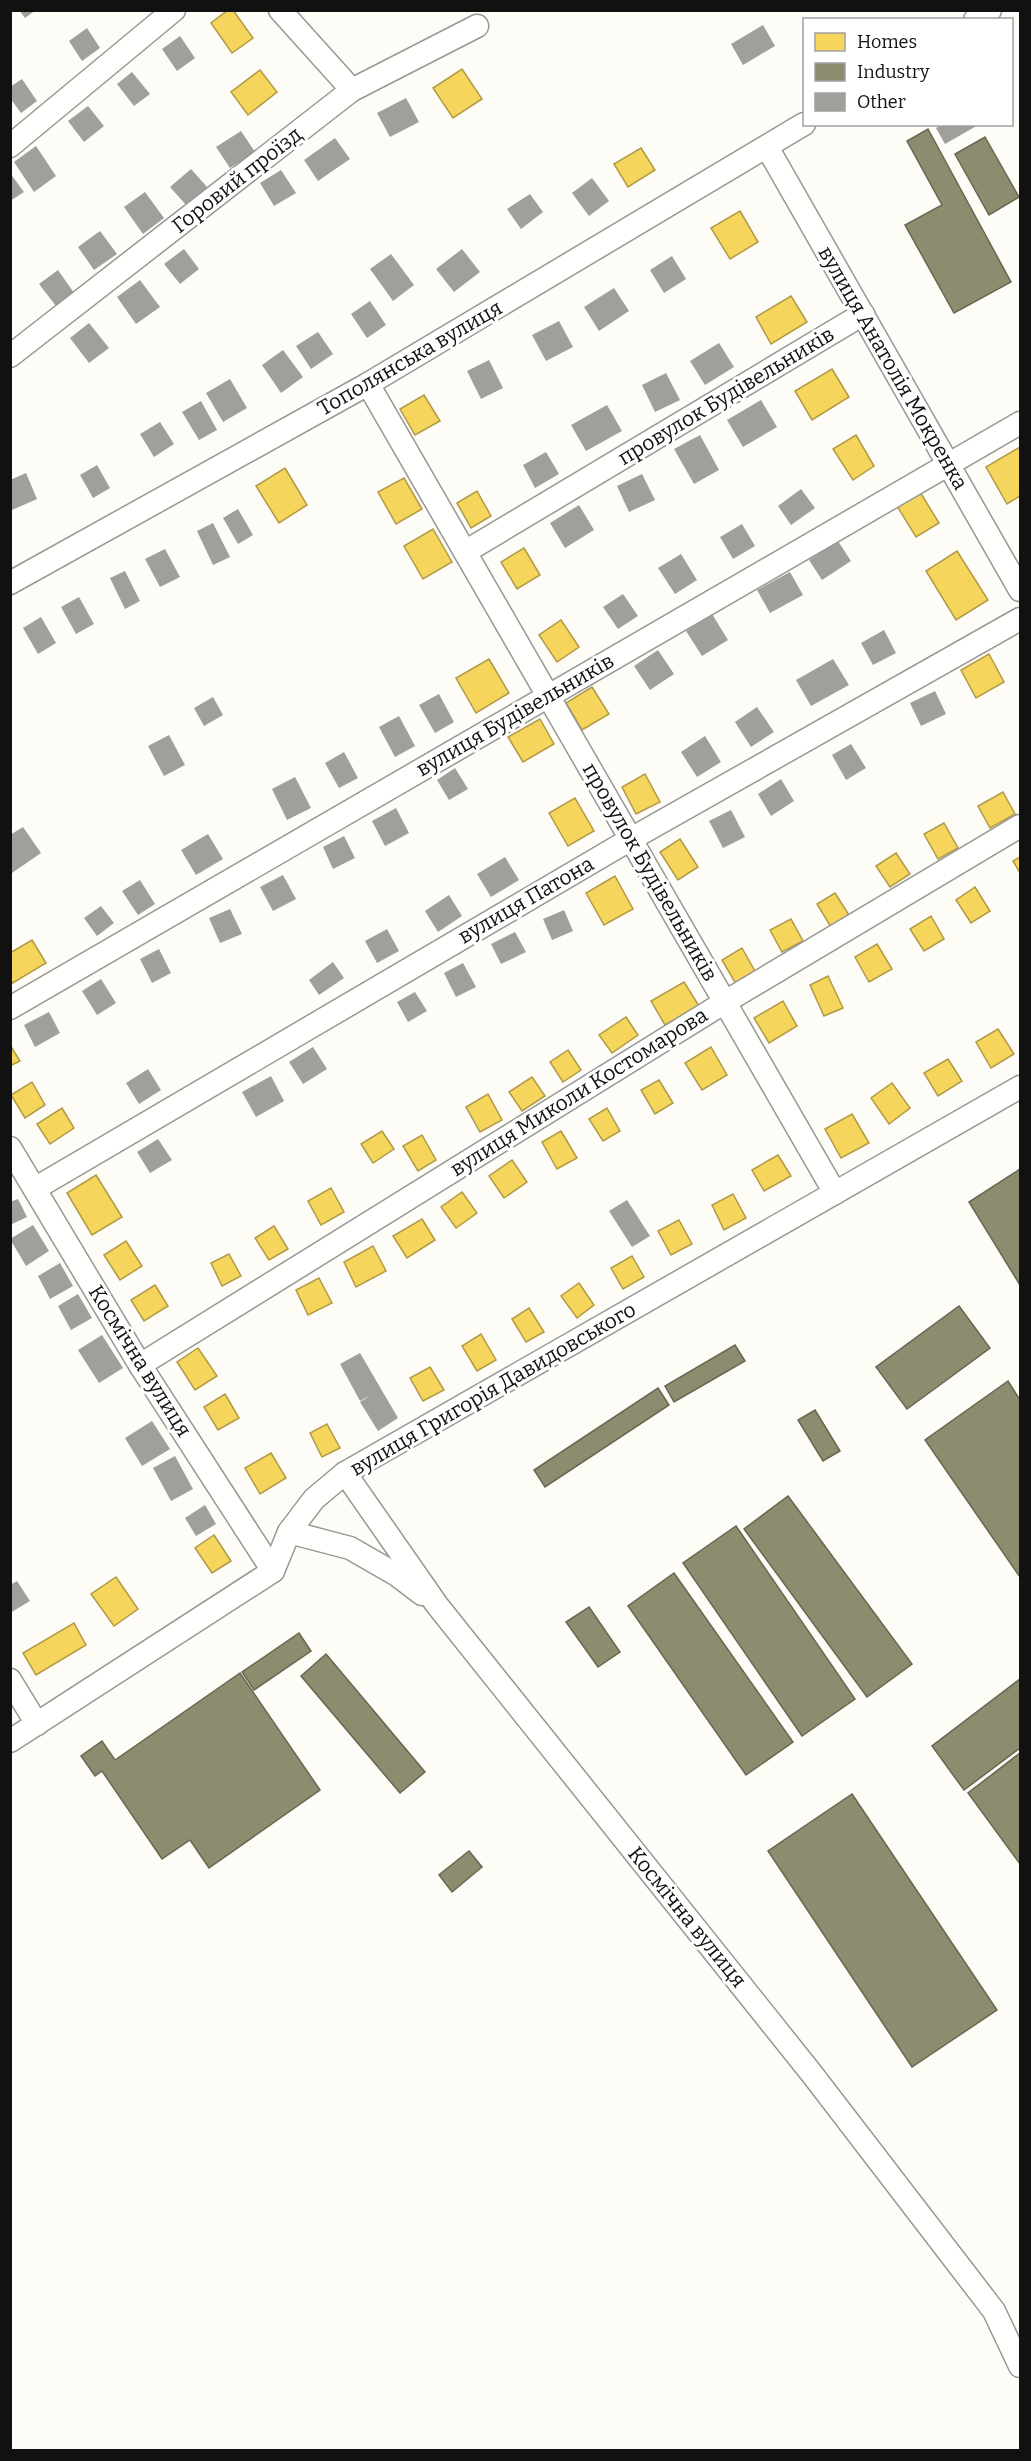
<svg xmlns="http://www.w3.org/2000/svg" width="1031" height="2461" font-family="Bitter,serif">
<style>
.homes{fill:#f6d55c;stroke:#b19a46;stroke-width:1.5}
.industry{fill:#8c8c6e;stroke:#676752;stroke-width:1.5}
.building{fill:#a19f9c}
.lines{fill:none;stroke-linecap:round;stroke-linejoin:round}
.minor-casing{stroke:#979795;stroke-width:25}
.minor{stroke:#fffffe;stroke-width:22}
.labels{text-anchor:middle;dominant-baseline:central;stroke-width:6;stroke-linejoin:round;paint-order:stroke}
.street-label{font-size:21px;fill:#111;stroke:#fff}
</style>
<rect width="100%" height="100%" fill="#fdfcf7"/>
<g class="homes">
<path d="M228,10H233L253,38L232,53L211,23Z"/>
<path d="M462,69L482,99L453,118L433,88Z"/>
<path d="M260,70L277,92L248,115L231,92Z"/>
<path d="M641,148L655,170L628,187L614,164Z"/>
<path d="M740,211L758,242L730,259L711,228Z"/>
<path d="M791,296L807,322L771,344L756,317Z"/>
<path d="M832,369L849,397L812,420L795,391Z"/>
<path d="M424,395L440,421L415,435L400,409Z"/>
<path d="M856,435L874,466L853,480L833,449Z"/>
<path d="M1020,447V496L1007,504L986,467Z"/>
<path d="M285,468L307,505L279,523L256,486Z"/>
<path d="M404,478L422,509L396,524L378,492Z"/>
<path d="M477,491L491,516L471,528L457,503Z"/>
<path d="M920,492L939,523L916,537L897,506Z"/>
<path d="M433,529L452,562L423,579L404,546Z"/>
<path d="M524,548L540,575L517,589L501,562Z"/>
<path d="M957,551L988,600L956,620L926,571Z"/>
<path d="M561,620L579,647L557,662L539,635Z"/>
<path d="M989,654L1004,682L976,698L961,670Z"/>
<path d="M489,659L509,693L476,713L456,678Z"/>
<path d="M592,687L609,714L582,730L566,703Z"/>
<path d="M540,719L554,744L523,762L508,737Z"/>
<path d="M645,774L660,802L636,814L622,787Z"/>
<path d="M1003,792L1015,814L990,828L978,806Z"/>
<path d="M575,798L594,831L568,846L549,813Z"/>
<path d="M944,823L958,848L938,859L924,834Z"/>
<path d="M680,839L698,867L678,880L660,852Z"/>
<path d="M896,853L910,874L890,887L876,866Z"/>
<path d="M1020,857V873L1013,861Z"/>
<path d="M615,876L633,909L604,925L586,893Z"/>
<path d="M975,887L990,911L971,923L956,900Z"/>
<path d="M835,893L849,915L831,927L817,904Z"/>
<path d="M931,916L944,939L924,951L910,929Z"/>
<path d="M791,919L803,941L782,952L770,930Z"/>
<path d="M32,940L46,963L11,984L10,953Z"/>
<path d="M877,944L892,969L869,982L855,957Z"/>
<path d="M742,948L756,973L736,984L722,960Z"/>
<path d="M828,976L843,1008L824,1016L810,985Z"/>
<path d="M684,982L699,1006L665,1025L651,1001Z"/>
<path d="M783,1001L797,1026L769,1043L754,1018Z"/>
<path d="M626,1017L638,1035L612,1053L599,1035Z"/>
<path d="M998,1029L1014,1054L991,1068L976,1042Z"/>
<path d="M10,1045L20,1061L10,1066Z"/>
<path d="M711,1047L727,1075L702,1090L685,1063Z"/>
<path d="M568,1050L581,1070L563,1082L550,1062Z"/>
<path d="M948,1059L962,1081L938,1096L924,1073Z"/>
<path d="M532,1077L545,1096L522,1111L509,1092Z"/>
<path d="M659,1080L673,1103L655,1114L641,1090Z"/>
<path d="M32,1082L45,1105L25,1118L11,1095Z"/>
<path d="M892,1083L910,1108L889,1124L871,1098Z"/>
<path d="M488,1094L502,1120L480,1132L466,1107Z"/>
<path d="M62,1108L74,1128L50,1144L37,1124Z"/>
<path d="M607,1108L620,1131L603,1141L589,1119Z"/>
<path d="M852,1114L869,1143L841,1158L825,1129Z"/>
<path d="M382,1131L394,1149L373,1163L361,1144Z"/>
<path d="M561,1131L577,1158L557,1169L542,1142Z"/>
<path d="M422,1135L436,1160L418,1171L403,1146Z"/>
<path d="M778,1155L791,1176L764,1191L752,1170Z"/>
<path d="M512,1160L527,1182L504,1198L489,1176Z"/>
<path d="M96,1175L122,1217L92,1235L67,1193Z"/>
<path d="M331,1188L344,1212L321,1225L308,1201Z"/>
<path d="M462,1192L477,1213L456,1228L441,1207Z"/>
<path d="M733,1194L746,1218L724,1230L712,1205Z"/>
<path d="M422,1219L435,1240L407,1258L393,1236Z"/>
<path d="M679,1220L692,1244L671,1255L658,1231Z"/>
<path d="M274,1226L288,1249L269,1260L255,1238Z"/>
<path d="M126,1241L142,1266L120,1280L104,1255Z"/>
<path d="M373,1246L386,1271L356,1287L344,1262Z"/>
<path d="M229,1254L241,1276L222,1286L211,1263Z"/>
<path d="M632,1256L644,1277L623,1289L611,1268Z"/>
<path d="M319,1278L332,1303L308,1315L296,1290Z"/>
<path d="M579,1283L594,1305L577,1318L561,1296Z"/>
<path d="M155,1285L168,1306L144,1321L131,1300Z"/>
<path d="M529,1308L544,1332L526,1342L512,1319Z"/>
<path d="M481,1334L496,1360L477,1371L462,1346Z"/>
<path d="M198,1348L217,1376L195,1390L177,1362Z"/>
<path d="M430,1367L444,1390L423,1401L410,1378Z"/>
<path d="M225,1394L239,1418L218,1430L204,1407Z"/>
<path d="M327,1424L340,1448L322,1457L310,1433Z"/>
<path d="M271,1453L286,1478L260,1494L245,1468Z"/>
<path d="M214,1535L231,1561L212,1573L195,1548Z"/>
<path d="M116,1577L138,1609L114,1626L91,1594Z"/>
<path d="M74,1623L86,1645L36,1675L23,1653Z"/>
</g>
<g class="industry">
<path d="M928,129L1011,282L954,313L905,225L942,205L907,141Z"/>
<path d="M985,137L1019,197L989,215L955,154Z"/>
<path d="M1020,1169V1285L969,1202Z"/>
<path d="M959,1306L990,1348L907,1409L876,1367Z"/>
<path d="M735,1345L745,1361L674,1402L665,1386Z"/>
<path d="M1008,1381L1020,1400V1577L925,1440Z"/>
<path d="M658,1388L669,1405L545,1487L534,1470Z"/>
<path d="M815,1410L840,1451L823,1461L798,1420Z"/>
<path d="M788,1496L912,1664L867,1697L744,1529Z"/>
<path d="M736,1526L855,1699L802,1736L683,1563Z"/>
<path d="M674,1573L793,1742L746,1775L628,1606Z"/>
<path d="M589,1607L620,1652L598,1667L566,1622Z"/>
<path d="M299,1633L311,1651L254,1690L242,1672Z"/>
<path d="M326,1654L425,1772L400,1793L301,1676Z"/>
<path d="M240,1673L320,1790L209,1868L190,1840L162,1859L102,1771L95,1776L81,1756L102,1741L115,1760Z"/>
<path d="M1020,1679V1748L964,1790L932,1746Z"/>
<path d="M1020,1753V1864L968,1793Z"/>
<path d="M852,1794L997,2010L912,2067L768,1851Z"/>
<path d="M469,1851L482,1867L452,1892L439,1875Z"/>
</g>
<g class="building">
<path d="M19,10H36L25,18Z"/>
<path d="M763,25L775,46L743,65L731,44Z"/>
<path d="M87,28L100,48L82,61L69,41Z"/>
<path d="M180,36L195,58L177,71L162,49Z"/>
<path d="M132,72L150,94L134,106L117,84Z"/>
<path d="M22,79L37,101L21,113L10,98V87Z"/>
<path d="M406,98L419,122L390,137L377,113Z"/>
<path d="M88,106L104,126L84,142L68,121Z"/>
<path d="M943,124H980L945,144L936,128Z"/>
<path d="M241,131L255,152L230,168L216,147Z"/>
<path d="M335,138L350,159L318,181L304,160Z"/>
<path d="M36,146L56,176L34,192L14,162Z"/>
<path d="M191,169L208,188L187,206L170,187Z"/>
<path d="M281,170L296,193L274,206L260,183Z"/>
<path d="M10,173L24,192L10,201Z"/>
<path d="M592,178L609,201L589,216L572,193Z"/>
<path d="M145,192L164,218L143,234L124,207Z"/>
<path d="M530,194L543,212L521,229L507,209Z"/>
<path d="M100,231L117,254L94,270L78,247Z"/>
<path d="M184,249L199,269L180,284L164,264Z"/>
<path d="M462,249L480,272L454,292L436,269Z"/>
<path d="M391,254L414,285L393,301L370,269Z"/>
<path d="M672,256L686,279L664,293L650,270Z"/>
<path d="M58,270L74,293L56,306L39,284Z"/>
<path d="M140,280L160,307L136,324L117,297Z"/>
<path d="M614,288L629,311L599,331L584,307Z"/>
<path d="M370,301L386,325L367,338L351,314Z"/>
<path d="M559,321L573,347L546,361L532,335Z"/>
<path d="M89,323L109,348L89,363L70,338Z"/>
<path d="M318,332L333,354L311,369L296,346Z"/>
<path d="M719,343L734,367L705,385L690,361Z"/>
<path d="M283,350L303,377L281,393L262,365Z"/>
<path d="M489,360L503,388L481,399L467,371Z"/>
<path d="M666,373L680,400L655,412L642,385Z"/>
<path d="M230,379L247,408L223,422L206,393Z"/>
<path d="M761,400L777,427L743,447L727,420Z"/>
<path d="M201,401L217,430L199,440L182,412Z"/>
<path d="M607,405L622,431L586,451L571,425Z"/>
<path d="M160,422L174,444L154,457L140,434Z"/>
<path d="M700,435L719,470L694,484L674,449Z"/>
<path d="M546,452L559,474L535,488L523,465Z"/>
<path d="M97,465L110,488L93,498L80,475Z"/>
<path d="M26,473L37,499L12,510L10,480Z"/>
<path d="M642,474L655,500L629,512L617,486Z"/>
<path d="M801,489L815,508L791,525L778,506Z"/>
<path d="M579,505L594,530L565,548L550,523Z"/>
<path d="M238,509L253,535L238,544L223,518Z"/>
<path d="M213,523L230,557L213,565L197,531Z"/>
<path d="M742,524L755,546L733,559L720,537Z"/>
<path d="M838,541L851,561L822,580L809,560Z"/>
<path d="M165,549L180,577L160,587L145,559Z"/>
<path d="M681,554L697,580L675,594L658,568Z"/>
<path d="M125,571L140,601L125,609L110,578Z"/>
<path d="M790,572L803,595L770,613L757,590Z"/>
<path d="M623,594L638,616L618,629L603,607Z"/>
<path d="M79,597L94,624L76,634L61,607Z"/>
<path d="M712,614L728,640L702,656L686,631Z"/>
<path d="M41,617L56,643L38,654L23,628Z"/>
<path d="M884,630L896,653L873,665L861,643Z"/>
<path d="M658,650L674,674L650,690L634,666Z"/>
<path d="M833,659L849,685L811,706L796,680Z"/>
<path d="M935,691L946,714L921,726L910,703Z"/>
<path d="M439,694L454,722L435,733L419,705Z"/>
<path d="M213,697L223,715L204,726L194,708Z"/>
<path d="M757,707L774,732L751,747L735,722Z"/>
<path d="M399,716L415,746L395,757L379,727Z"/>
<path d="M169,735L185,765L164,776L148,746Z"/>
<path d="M705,736L721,762L697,777L681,752Z"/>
<path d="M851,744L866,768L846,780L832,755Z"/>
<path d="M344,752L358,778L339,788L325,763Z"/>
<path d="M455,768L468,789L449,800L437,780Z"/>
<path d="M295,777L311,808L287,820L272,789Z"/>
<path d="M781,779L794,801L771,816L758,794Z"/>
<path d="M396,808L409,833L385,846L372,821Z"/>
<path d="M731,810L745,837L723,848L709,821Z"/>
<path d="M23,827L41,853L12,873L10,835Z"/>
<path d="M208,834L223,859L196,875L181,850Z"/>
<path d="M344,836L355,858L333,869L323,847Z"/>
<path d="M505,857L519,880L491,897L477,874Z"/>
<path d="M283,875L296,899L273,911L260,887Z"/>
<path d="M140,880L155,904L138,915L122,891Z"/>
<path d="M449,895L462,916L438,932L425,911Z"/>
<path d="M101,906L114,923L97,936L84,918Z"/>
<path d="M230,909L242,934L220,943L209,918Z"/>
<path d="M564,910L573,931L552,940L543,919Z"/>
<path d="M387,929L399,951L377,963L365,941Z"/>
<path d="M515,932L526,952L501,964L491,944Z"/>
<path d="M159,949L171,973L152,983L140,959Z"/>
<path d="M333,962L344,978L319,995L309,980Z"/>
<path d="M463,963L476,987L456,997L444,973Z"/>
<path d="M101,979L116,1003L97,1015L82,991Z"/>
<path d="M415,992L427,1011L408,1022L397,1002Z"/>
<path d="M49,1012L60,1033L35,1047L24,1025Z"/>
<path d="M313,1047L327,1069L303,1084L289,1062Z"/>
<path d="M148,1069L161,1090L139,1104L126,1083Z"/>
<path d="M271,1076L284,1101L256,1117L242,1092Z"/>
<path d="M158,1139L172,1160L150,1173L137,1152Z"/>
<path d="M18,1199L27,1217L10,1225V1202Z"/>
<path d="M627,1200L650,1236L632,1247L609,1211Z"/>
<path d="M33,1225L49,1251L26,1266L10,1239Z"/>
<path d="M60,1263L73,1286L50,1299L38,1276Z"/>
<path d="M78,1294L92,1318L71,1330L58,1306Z"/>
<path d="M102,1335L123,1368L99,1383L78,1350Z"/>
<path d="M360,1353L398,1418L378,1431L360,1402L371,1395L360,1401L340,1364Z"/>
<path d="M152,1421L170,1449L142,1466L125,1438Z"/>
<path d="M175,1456L193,1489L171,1501L153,1468Z"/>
<path d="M205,1505L216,1524L196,1536L185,1518Z"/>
<path d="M17,1581L30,1601L10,1613V1585Z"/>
</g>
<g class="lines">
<g class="minor-casing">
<g id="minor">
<path d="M280,10L352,90"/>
<path d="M975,20L990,10"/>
<path d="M10,146L174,10"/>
<path d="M767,147L1020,590"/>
<path d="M10,356L352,90L477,26"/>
<path d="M368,384L835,1193"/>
<path d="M465,552L863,314"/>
<path d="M10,583L368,384L804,124"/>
<path d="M10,1008L1020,423"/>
<path d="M10,1148L140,1365L273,1571"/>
<path d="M36,1188L631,839L1020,619"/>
<path d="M140,1365L725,1002L1020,826"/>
<path d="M345,1473L437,1605L812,2074L994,2311L1020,2366"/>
<path d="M289,1532L350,1548L397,1575L422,1594"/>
<path d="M10,1680L37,1724"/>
<path d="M10,1741L273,1571L289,1532L314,1499L345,1473L1020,1087"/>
</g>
</g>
<use href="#minor" class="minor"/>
</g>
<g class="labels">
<g class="street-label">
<text transform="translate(237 180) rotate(-38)">Горовий проїзд</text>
<text transform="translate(410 358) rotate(-30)">Тополянська вулиця</text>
<text transform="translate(893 368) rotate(60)">вулиця Анатолія Мокренка</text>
<text transform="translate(726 396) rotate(-31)">провулок Будівельників</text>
<text transform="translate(515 715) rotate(-30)">вулиця Будівельників</text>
<text transform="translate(650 872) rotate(60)">провулок Будівельників</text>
<text transform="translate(526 900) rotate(-30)">вулиця Патона</text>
<text transform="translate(579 1092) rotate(-32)">вулиця Миколи Костомарова</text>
<text transform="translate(140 1361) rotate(58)">Космічна вулиця</text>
<text transform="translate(493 1389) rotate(-30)">вулиця Григорія Давидовського</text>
<text transform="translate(687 1917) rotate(51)">Космічна вулиця</text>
</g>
</g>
<rect width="1031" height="2461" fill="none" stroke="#111111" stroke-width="24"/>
<rect x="803" y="18" width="210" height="108" fill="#ffffff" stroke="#a0a0a0" stroke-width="1.5"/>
<rect x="815" y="33" width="30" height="18" fill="#f6d55c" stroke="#a0a0a0" stroke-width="1.5"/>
<text x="857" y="48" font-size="18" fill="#111111">Homes</text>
<rect x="815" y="63" width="30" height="18" fill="#8c8c6e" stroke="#a0a0a0" stroke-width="1.5"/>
<text x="857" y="78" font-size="18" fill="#111111">Industry</text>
<rect x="815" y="93" width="30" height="18" fill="#a19f9c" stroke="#a0a0a0" stroke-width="1.5"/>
<text x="857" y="108" font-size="18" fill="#111111">Other</text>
</svg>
